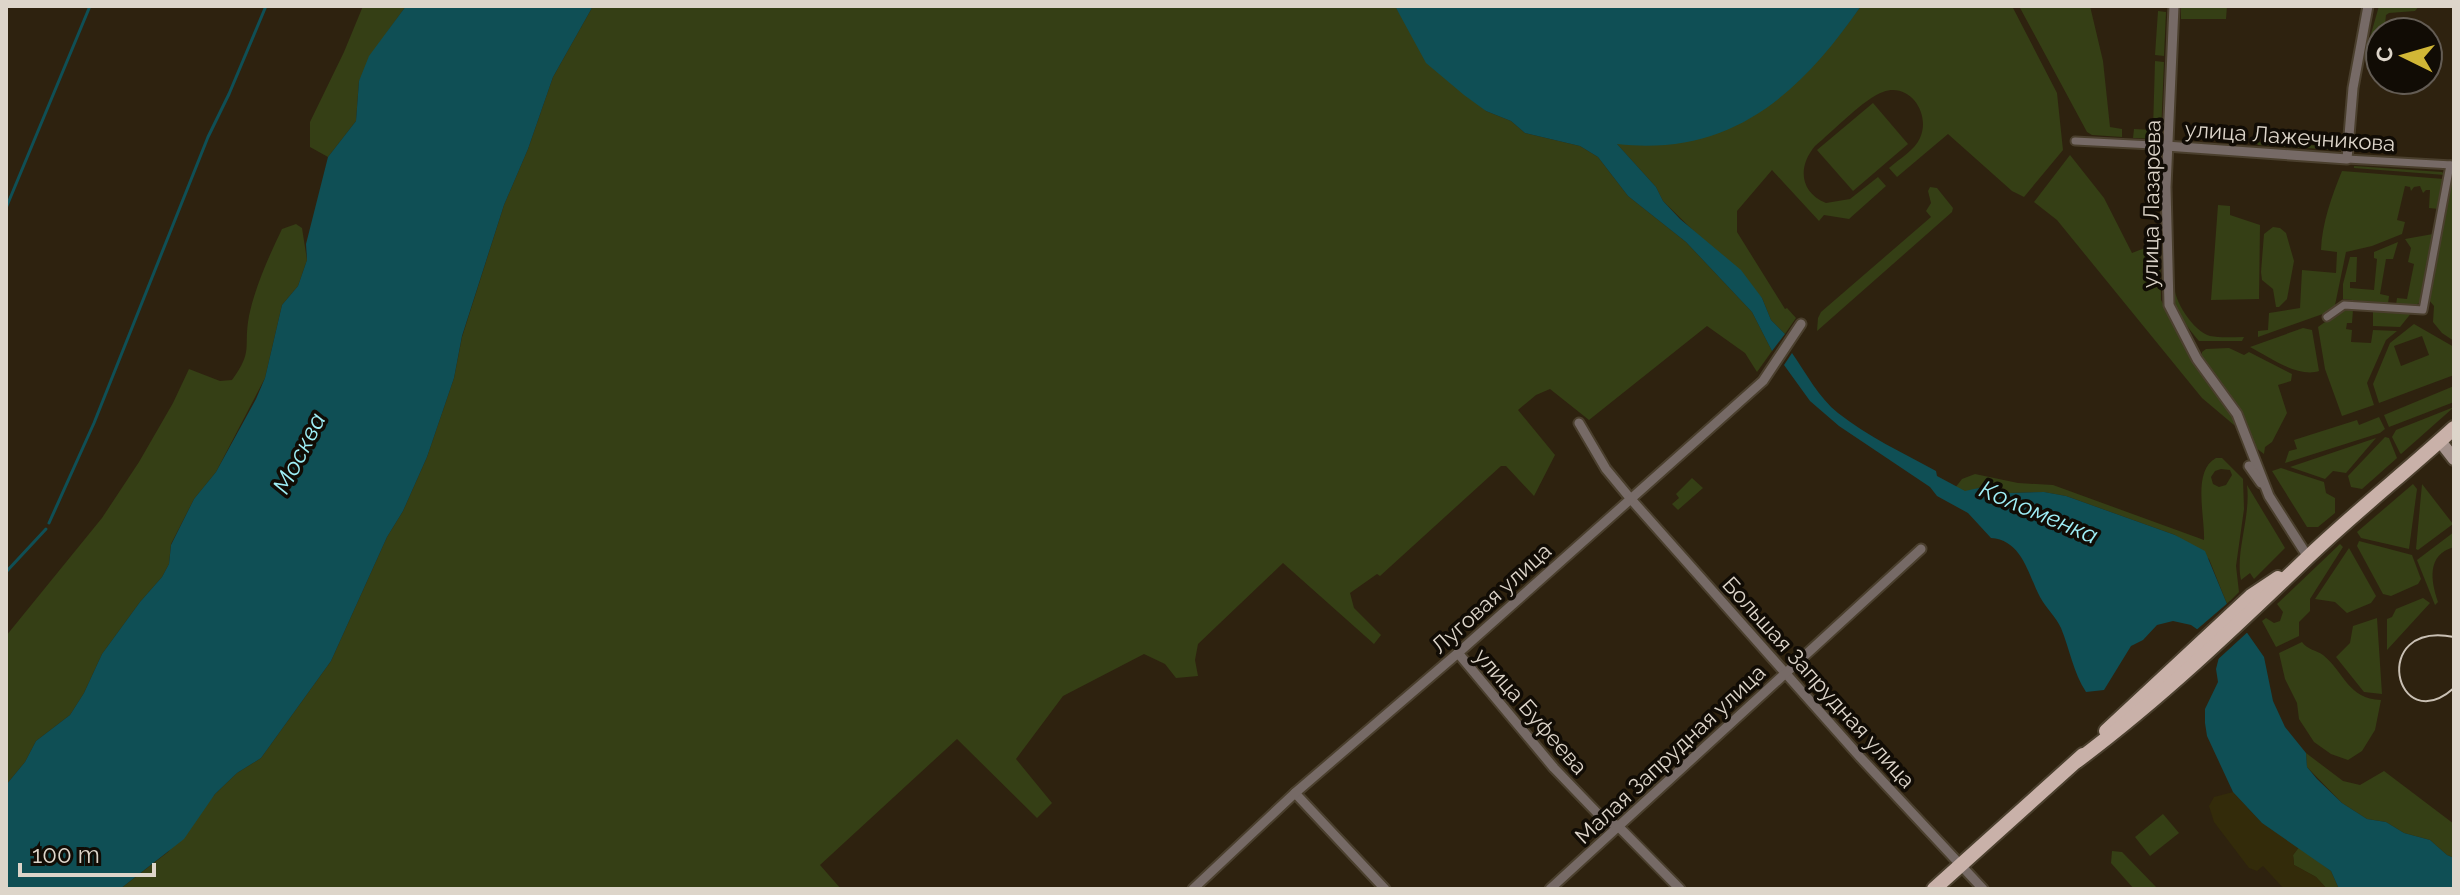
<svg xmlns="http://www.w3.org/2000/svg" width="2460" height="895" font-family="Raleway,sans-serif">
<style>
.green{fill:#353f15;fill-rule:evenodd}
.sand{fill:#332b0a}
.water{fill:#0f4f55}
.pier{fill:#2e220f}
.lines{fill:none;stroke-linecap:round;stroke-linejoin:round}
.stream{stroke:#0f4f55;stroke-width:3}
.pedestrian-casing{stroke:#4a3f2d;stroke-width:11}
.minor-casing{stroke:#4a3f2d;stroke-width:13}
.secondary-casing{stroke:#4a3f2d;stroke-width:16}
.primary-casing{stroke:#4a3f2d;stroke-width:18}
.pedestrian{stroke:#766a66;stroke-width:7}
.minor{stroke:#766a66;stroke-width:9}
.secondary{stroke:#a4928c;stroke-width:12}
.primary{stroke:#c9b1a9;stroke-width:14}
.tram{stroke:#c9c0b4;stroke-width:2}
.labels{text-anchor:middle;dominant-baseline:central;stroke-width:7;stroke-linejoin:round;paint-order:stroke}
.street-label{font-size:22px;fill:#ddd5ca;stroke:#110c05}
.water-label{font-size:24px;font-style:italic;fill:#9feff7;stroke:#110c05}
</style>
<rect width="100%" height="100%" fill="#2e220f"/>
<g class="green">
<path d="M363,6H406L390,28L359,81L356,121L328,157L310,147V122L344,52Z"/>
<path d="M593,6H1395L1408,27L1486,111L1511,121L1525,133L1580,146L1598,157L1628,196L1686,242L1752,312L1772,351L1757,372L1745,353L1707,326L1589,420L1550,389L1536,395L1518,410L1555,455L1534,496L1506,466H1501L1380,576L1377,574L1350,593L1354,608L1381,635L1374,644L1283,563L1198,644L1195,660L1198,676L1176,678L1165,664L1144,654L1063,696L1016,759L1052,803L1037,818L957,739L820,865L841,889H120L168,852L215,794L237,773L261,758L331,661L387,537L403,511L427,457L454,378L462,337L504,205L528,149L553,77Z"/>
<path d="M1861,6H2012L2057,93L2063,150L2024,197L2012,191L1948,134L1897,177L1889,168C1899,159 1914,151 1920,138C1931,114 1910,82 1883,92C1866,97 1831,133 1815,146C1798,166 1799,192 1826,203L1850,199L1878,177L1886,186L1849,219L1824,215L1819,221L1772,170L1737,211V232L1785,309L1787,308L1796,318L1785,334L1771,320L1762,298L1663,201L1656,187L1616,143L1654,145L1840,34Z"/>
<path d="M2019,6H2090L2103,61L2110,127L2122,129V137L2092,135L2087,132Z"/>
<path d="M2181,6H2227L2226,19H2181Z"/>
<path d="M2379,6H2419L2415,11L2389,13L2386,15L2384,32H2380V42L2369,41Z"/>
<path d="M2158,11L2166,12L2164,56L2155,55Z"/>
<path d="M2155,61L2164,62L2161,134L2155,139L2133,138L2134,129L2153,130Z"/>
<path d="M1873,103L1908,144L1853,191L1817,150Z"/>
<path d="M2256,142L2340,147L2337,150L2258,145Z"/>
<path d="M2070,155L2104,198L2132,253L2160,242L2161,300L2196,364L2234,418V425L2202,398L2057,220L2034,202Z"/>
<path d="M2354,166L2442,172L2445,175L2354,168Z"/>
<path d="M2342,171L2444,179L2439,209L2429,208L2430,190H2426L2423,193L2420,186L2414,187L2411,191L2410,187L2405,186L2397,220L2405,222L2402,234L2372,246L2346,252L2334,310L2258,337V331L2268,330L2269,313L2300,308L2302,270L2336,273L2337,252L2321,250C2322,223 2332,195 2342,171Z"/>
<path d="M2450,179H2454V341L2442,333L2433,322L2434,306L2428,299Z"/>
<path d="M1930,187L1937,188L1953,208L1952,212L1817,331L1818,318L1821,312L1931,217L1926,211L1931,203L1928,191Z"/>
<path d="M2218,205L2230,206V215L2260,225L2259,299L2211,300Z"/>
<path d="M296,224L302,228L307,260L298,286L282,305L265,378L216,472L194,499L171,544L169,564L162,577L140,602L102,654L84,693L70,715L36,741L25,762L6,785V636L102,518L139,462L173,403L189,369L220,381L232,380C254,350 243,348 249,316C255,287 269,256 282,229Z"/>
<path d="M2273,227L2280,228L2286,233L2294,261L2287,299L2279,307H2276L2273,289L2262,280L2261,272L2264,234Z"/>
<path d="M2433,234L2421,301L2414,307L2396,305L2397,298L2407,299L2414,264L2408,262L2411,248L2405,239Z"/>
<path d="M2398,242L2393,259H2386L2380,294L2389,296L2388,304L2343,299V284L2350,257H2357L2356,282H2350V288L2374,290L2377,259L2374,258V252Z"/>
<path d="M2174,283C2173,300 2193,331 2210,336C2220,338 2233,337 2244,337L2242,341H2199C2185,324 2169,305 2174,283Z"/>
<path d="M2346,307L2412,312L2400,327L2373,326V311L2353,310L2352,323H2347L2346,329L2352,330L2351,342L2371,343L2373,330L2397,331L2386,340L2367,383L2374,405L2342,416L2325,369L2318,327Z"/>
<path d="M2414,324L2454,347V375L2379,403L2373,384L2390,343ZM2422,336L2429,355L2401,366L2394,346Z"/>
<path d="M2303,328L2312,330L2319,371C2298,378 2269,357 2250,347Z"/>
<path d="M2229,348L2244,355L2249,352L2292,374L2291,381L2278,385L2287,413L2272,442L2265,447L2264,454L2256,448L2240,411L2202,358V352L2206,349Z"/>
<path d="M2454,386V402L2389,427L2384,415Z"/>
<path d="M2454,407L2401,454L2400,453L2392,437L2396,430Z"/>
<path d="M2379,417L2385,429L2380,433L2285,463L2289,451L2297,449L2294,440L2357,420L2359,425Z"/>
<path d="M2385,437L2389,438L2397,458L2362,489L2351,487L2348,476Z"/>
<path d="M2376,438L2346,473L2333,471L2325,479L2290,467Z"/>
<path d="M2216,458H2222L2243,479L2244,509L2236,566L2239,592L2227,604L2209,559L2175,535L2066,496L2044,492L2010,493L1983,487L1965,492L1955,488L1962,479L1975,474L2018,483L2053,485L2204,540C2205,516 2192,471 2216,458ZM2221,469L2230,470L2232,475L2226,485L2219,487L2213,484L2211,477L2215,471Z"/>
<path d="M2281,468L2324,482L2326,493L2335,498V513L2318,527H2307L2272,471Z"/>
<path d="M1692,478L1703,488L1678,510L1672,504L1679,498L1676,494Z"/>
<path d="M2413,484L2417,489L2409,549L2361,538L2357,532Z"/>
<path d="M2422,484L2453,524L2418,550L2416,549Z"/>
<path d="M2247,485L2285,548L2254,579L2250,573L2241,580C2235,552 2251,517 2247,485Z"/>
<path d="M2454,532V547C2426,555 2431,581 2438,602L2435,605L2417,560Z"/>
<path d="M2359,541L2412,555L2421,579L2418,584L2391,596L2383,594L2357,546Z"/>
<path d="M2340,544L2343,547L2310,599V611L2299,622V636L2276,647L2262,621L2266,618L2274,623L2280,621L2283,612L2277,604Z"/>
<path d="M2349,548L2376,596L2371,603L2347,613L2335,602L2315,599Z"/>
<path d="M2423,598L2430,603L2387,650V619L2392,617L2396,609Z"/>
<path d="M2377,618L2382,694L2364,692L2336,657L2350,643L2353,626Z"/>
<path d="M2302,642C2308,650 2316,650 2323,655C2345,673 2348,699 2381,700L2375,730L2362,751L2348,760L2331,754L2314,742L2299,719L2297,703L2285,679L2279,653Z"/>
<path d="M2306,753L2343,781L2360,785L2384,771L2454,824V858L2447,855L2430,840L2404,833L2386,822L2367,819L2342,803L2307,767Z"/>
<path d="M2163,814L2179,833L2150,856L2135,837Z"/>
<path d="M2299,847L2331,871L2339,889H2327L2316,877L2294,865L2293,855Z"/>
<path d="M2112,851L2122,852L2158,889H2134L2111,863Z"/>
</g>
<path class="sand" d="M2233,792L2262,823L2299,847L2293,855L2294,865L2316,877L2327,889H2284L2263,866L2257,871L2249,868L2214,822L2209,806L2214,797Z"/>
<g class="water">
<path d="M406,6H593L553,77L528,149L504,205L462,336L454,378L427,457L403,511L387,537L331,661L261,758L237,773L215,794L184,839L120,889H6V785L25,762L36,741L70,715L84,693L102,654L140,602L162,577L169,564L171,545L194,499L216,472L256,399L265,378L282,305L298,286L307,260L306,244L328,157L356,121L359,81L369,56Z"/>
<path d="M1395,6H1861C1800,94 1731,157 1617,144L1656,187L1663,201L1680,219L1741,270L1762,298L1771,320L1785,334L1772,351L1752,312L1686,242L1628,196L1598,157L1580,146L1525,133L1511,121L1486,111L1464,95L1426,63Z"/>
<path d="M1792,353C1806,373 1819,398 1838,413C1867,436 1903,453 1936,471L1937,476L1965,491L1983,487L2010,493L2044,492L2066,496L2175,535L2205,551L2227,604L2264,657L2273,701L2285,727L2306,753L2307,767L2317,779L2342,803L2367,819L2386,822L2404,833L2430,840L2447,855L2454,858V889H2339L2331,871L2262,823L2233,792L2207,736L2205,723V709L2218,682L2216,669L2219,657L2201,632L2191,625L2173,621L2157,625L2143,640L2131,646L2104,690L2086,692C2073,672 2070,650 2061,628C2056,617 2046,608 2040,597C2028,574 2022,540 1991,538L1968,513L1937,496L1930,487L1839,426L1810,401L1784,365Z"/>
</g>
<path class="pier" d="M2230,601L2251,629L2214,663L2215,658L2194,632Z"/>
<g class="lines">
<g class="stream">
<path d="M6,208L90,6"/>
<path d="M49,523L94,423L208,137L229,94L266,6"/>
<path d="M6,572L46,529"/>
</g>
<g class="pedestrian-casing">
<g id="pedestrian">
<path d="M2075,141L2152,145"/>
<path d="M2347,159L2452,165"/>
<path d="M2327,317L2344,305L2423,310L2450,165"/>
</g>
</g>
<g class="minor-casing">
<g id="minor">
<path d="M2174,6L2166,187L2169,305L2197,359L2237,414L2269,496L2308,557"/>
<path d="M2152,145L2347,159L2353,88L2368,6"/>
<path d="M1579,423L1606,469L1630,498L1860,757L1983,889"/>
<path d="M2249,466L2261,483"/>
<path d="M1458,653L1554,768L1605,821L1617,825L1680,889"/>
<path d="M1295,793L1385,889"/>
<path d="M1193,889L1295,793L1458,653L1763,381L1801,324"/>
<path d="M1550,889L1921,549"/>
</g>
</g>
<g class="secondary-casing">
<path id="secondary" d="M2440,441L2454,459"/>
</g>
<g class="primary-casing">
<g id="primary">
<path d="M2106,731L2251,596L2278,578"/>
<path d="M2077,761C2160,699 2233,629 2307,558C2354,513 2406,472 2454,428"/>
<path d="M1934,889L2083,755"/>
</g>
</g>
<use href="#pedestrian" class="pedestrian"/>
<use href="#minor" class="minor"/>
<use href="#secondary" class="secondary"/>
<use href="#primary" class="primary"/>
<path class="tram" d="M2454,637C2368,620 2395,740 2454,688"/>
</g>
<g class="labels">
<g class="street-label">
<text transform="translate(2290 136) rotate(4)">улица Лажечникова</text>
<text transform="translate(2151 204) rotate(-89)">улица Лазарева</text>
<text transform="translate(1491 598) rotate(-42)">Луговая улица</text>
<text transform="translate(1819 682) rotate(48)">Большая Запрудная улица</text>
<text transform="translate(1531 711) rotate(49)">улица Буфеева</text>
<text transform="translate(1670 754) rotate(-43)">Малая Запрудная улица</text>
</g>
<g class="water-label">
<text transform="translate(299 453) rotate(-63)">Москва</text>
<text transform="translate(2039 512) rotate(23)">Коломенка</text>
</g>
</g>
<rect width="2460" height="895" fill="none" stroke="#ddd5ca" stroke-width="16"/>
<g transform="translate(2404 56) rotate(275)"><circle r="38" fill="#110c05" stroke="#635c54" stroke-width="2"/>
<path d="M0-6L14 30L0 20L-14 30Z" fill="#d1b736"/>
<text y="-12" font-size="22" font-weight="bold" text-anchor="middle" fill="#ddd5ca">С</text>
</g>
<path d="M20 863v12h134v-12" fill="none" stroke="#ddd5ca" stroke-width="4"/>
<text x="32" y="863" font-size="24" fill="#ddd5ca" stroke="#110c05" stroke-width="6" paint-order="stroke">100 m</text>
</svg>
